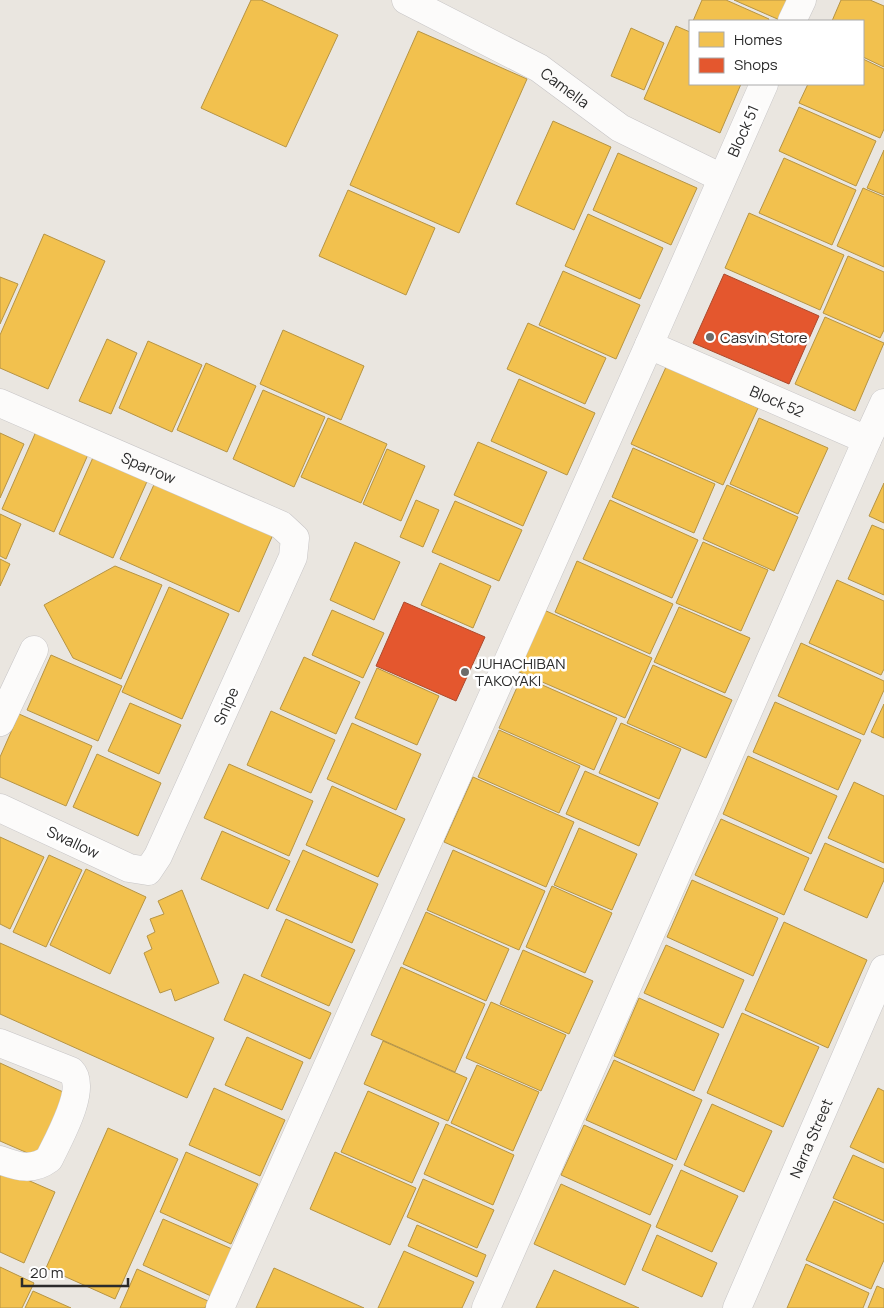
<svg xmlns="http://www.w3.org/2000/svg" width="884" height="1308" font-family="Manrope,sans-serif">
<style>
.homes{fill:#f2c14e;stroke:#b69444}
.shops{fill:#e4572e;stroke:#ac4a2d}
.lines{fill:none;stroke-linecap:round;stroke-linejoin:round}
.street-casing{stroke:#c7c5c6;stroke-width:29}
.secondary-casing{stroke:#c7c5c6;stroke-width:29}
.street{stroke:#fcfbfa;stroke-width:28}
.secondary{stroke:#fcfbfa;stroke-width:28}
.poi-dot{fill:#6e6c6a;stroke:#fff;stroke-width:2}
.labels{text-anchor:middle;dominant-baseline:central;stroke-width:5;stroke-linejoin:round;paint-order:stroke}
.street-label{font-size:15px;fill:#2b2b2b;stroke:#fff}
.poi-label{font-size:15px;fill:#2b2b2b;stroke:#fff;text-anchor:start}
</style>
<rect width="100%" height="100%" fill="#eae6e0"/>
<g class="homes">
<path d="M251,0H261L338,35L286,147L201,108Z"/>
<path d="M702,0H726L769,19L768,21H693Z"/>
<path d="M734,0H791L782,21Z"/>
<path d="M841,0H870L884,6V67L863,57V21H832Z"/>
<path d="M676,26L690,32V84H741L720,133L644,99Z"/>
<path d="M631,28L664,43L644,90L611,76Z"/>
<path d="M418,31L527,79L459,233L350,185Z"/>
<path d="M863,59L884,69V129L880,138L799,103L808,84H863Z"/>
<path d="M799,107L876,141L856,186L779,151Z"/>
<path d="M553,121L611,147L574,230L516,204Z"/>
<path d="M884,150V195L867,188Z"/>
<path d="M618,153L697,188L671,245L593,210Z"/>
<path d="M784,158L856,190L832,245L759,213Z"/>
<path d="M863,188L884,197V267L837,246Z"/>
<path d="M348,190L435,228L406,295L319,256Z"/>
<path d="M749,213L844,255L820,310L725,268Z"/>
<path d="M588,214L663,248L640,299L565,266Z"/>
<path d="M44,234L105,261L48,389L0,368V335Z"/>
<path d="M848,256L884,272V330L880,338L823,313Z"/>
<path d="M563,271L640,305L616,359L539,325Z"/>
<path d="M0,277L18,284L0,324Z"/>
<path d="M825,317L884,343L855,411L795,384Z"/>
<path d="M528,323L606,358L585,404L507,369Z"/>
<path d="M283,330L364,366L341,420L260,384Z"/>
<path d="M107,339L137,353L111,414L79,401Z"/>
<path d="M148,341L202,365L172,432L119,408Z"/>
<path d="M206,363L256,386L227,452L177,430Z"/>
<path d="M666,367L758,408L723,485L631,444Z"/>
<path d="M519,379L595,413L567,475L491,441Z"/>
<path d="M263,390L325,417L294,487L233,459Z"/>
<path d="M328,418L387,444L361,503L301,477Z"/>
<path d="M759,418L828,448L798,514L730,484Z"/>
<path d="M38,427L90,450L54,532L2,509Z"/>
<path d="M0,433L24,444L0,498Z"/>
<path d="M478,442L547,472L523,526L454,495Z"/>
<path d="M633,448L715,484L694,533L612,497Z"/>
<path d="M387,449L425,466L401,521L363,504Z"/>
<path d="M95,453L149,477L113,558L59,534Z"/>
<path d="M157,478L275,530L239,612L120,559Z"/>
<path d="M884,483V523L869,516Z"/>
<path d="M727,485L798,517L774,571L703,539Z"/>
<path d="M416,500L439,510L423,547L400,537Z"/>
<path d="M610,500L698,540L672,598L583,559Z"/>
<path d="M455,501L522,530L499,581L432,552Z"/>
<path d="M0,514L21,524L6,559L0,556Z"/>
<path d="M872,525L884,530V595L848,579Z"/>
<path d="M355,542L400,562L374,620L330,600Z"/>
<path d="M703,542L768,570L741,631L676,603Z"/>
<path d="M0,559L10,564L0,586Z"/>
<path d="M577,561L673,604L650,654L555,612Z"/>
<path d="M440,563L491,586L473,628L421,605Z"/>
<path d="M115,566L162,585L121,679L73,658L44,605Z"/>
<path d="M837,580L884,601V669L881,675L809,643Z"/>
<path d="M169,587L229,614L182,719L122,692Z"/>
<path d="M679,607L750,638L725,693L654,662Z"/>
<path d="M332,610L384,633L363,678L312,655Z"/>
<path d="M544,610L652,658L625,718L517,671Z"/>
<path d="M801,643L884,681V690L864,735L778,696Z"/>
<path d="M51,655L122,686L98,741L27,710Z"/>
<path d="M304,657L360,682L336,734L280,709Z"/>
<path d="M653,665L732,700L706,758L627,723Z"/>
<path d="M377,668L439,696L417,745L355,718Z"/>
<path d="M522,676L617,718L594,770L499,728Z"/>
<path d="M775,702L861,740L838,790L753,752Z"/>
<path d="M130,703L181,725L159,774L108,751Z"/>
<path d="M884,704V738L871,732Z"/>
<path d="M271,711L335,740L311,793L247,765Z"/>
<path d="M19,714L92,746L66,806L0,777V757Z"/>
<path d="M352,723L421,754L396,810L327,779Z"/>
<path d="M621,723L681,749L659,799L599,773Z"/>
<path d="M499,730L580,766L559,813L478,777Z"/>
<path d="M97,754L161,783L138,836L73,807Z"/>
<path d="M748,756L837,796L811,854L723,814Z"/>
<path d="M229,764L313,801L289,856L204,818Z"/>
<path d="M585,771L658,803L639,846L566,814Z"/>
<path d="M473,777L574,822L546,887L444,842Z"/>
<path d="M854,782L884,796V863L828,838Z"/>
<path d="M332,786L405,819L378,877L306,845Z"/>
<path d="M721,819L809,858L784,915L695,875Z"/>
<path d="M579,828L637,854L612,910L554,885Z"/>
<path d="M222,831L290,861L268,909L201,879Z"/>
<path d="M0,837L44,857L10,929L0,924Z"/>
<path d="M825,843L884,869V880L867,918L804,890Z"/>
<path d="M303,850L378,884L352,943L276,910Z"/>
<path d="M453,850L545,891L519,950L427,910Z"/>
<path d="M49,855L82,870L46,947L13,932Z"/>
<path d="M86,869L146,897L110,974L50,945Z"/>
<path d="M692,880L778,918L753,976L667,937Z"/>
<path d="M552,886L612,913L585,973L526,947Z"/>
<path d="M182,890L219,983L175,1001L171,989L160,993L144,953L152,949L147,936L155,932L150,919L164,914L158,901Z"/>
<path d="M426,912L509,949L486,1001L403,964Z"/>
<path d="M286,919L355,950L329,1006L261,976Z"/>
<path d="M784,922L867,960L828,1048L745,1010Z"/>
<path d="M0,943L214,1038L187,1098L0,1014Z"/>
<path d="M666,945L744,980L723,1028L644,993Z"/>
<path d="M523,950L593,981L569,1034L500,1004Z"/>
<path d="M401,967L485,1004L455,1072L371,1035Z"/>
<path d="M244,974L331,1013L310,1059L224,1020Z"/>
<path d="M639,998L719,1034L694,1091L614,1056Z"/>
<path d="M491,1002L566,1035L541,1091L466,1058Z"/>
<path d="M742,1013L819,1047L783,1127L707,1093Z"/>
<path d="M247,1037L303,1062L282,1110L225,1085Z"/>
<path d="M383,1041L467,1078L448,1121L364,1084Z"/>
<path d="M614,1060L702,1100L676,1160L586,1120Z"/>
<path d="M0,1063L74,1097L46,1161L0,1141Z"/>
<path d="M477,1065L539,1092L513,1151L451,1123Z"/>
<path d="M214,1088L285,1120L260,1176L189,1145Z"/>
<path d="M878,1088L884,1091V1163L850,1147Z"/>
<path d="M368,1091L439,1123L412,1183L341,1152Z"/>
<path d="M712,1104L772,1131L744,1192L684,1165Z"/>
<path d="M446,1124L514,1155L493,1205L424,1174Z"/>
<path d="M584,1125L673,1165L650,1215L561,1175Z"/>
<path d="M108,1128L178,1159L115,1299L46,1268Z"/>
<path d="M186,1152L258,1184L231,1244L160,1212Z"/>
<path d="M335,1152L416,1188L390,1245L310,1209Z"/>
<path d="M853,1155L884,1169V1221L833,1198Z"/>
<path d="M0,1168L55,1192L24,1263L0,1252Z"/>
<path d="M681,1170L738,1196L712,1252L656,1227Z"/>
<path d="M423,1179L494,1210L477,1248L407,1217Z"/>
<path d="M561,1184L651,1225L625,1285L534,1244Z"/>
<path d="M834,1201L884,1224V1260L871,1289L806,1260Z"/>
<path d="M163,1219L232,1249L211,1296L143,1265Z"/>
<path d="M417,1225L486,1255L477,1277L408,1246Z"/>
<path d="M657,1235L717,1263L702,1297L642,1270Z"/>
<path d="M404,1251L474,1282L462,1308H378Z"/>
<path d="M806,1264L869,1293L863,1308H787Z"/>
<path d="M0,1267L34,1283L22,1308H0Z"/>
<path d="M274,1268L364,1308H256Z"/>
<path d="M137,1269L208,1301L205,1308H120Z"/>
<path d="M554,1270L639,1308H536Z"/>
<path d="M877,1286L884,1289V1308H868Z"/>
<path d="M33,1291L71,1308H25Z"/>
</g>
<g class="shops">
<path d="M724,274L819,316L789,384L693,343Z"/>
<path d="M404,602L485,637L456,701L376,666Z"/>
</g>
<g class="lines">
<g class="street-casing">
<g id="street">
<path id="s1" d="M406,0L539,68L620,128L722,178"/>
<path id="s2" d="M0,403L281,525L295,538L293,557L158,856L148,871L129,868L0,808"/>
<path d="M0,722L34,650"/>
<path d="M0,1043L71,1071C88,1088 58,1140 49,1159C33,1171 18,1167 0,1160"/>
<path d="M220,1308L649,345"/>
<path d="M486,1308L867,440"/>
<path id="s3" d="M737,1308L884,969"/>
</g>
</g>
<g class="secondary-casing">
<g id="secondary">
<path d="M792,21L802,0"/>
<path id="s4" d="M764,84L649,345L867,440L884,403"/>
</g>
</g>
<use href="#street" class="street"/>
<use href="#secondary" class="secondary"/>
</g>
<g class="poi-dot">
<circle cx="710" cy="337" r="5"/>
<circle cx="465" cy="672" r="5"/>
</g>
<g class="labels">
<g class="street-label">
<text stroke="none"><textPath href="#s1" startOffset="182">Camella</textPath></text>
<text transform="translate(743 131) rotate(-66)">Block 51</text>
<text stroke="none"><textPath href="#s4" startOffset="425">Block 52</textPath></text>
<text stroke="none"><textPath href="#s2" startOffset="162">Sparrow</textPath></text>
<text transform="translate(226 706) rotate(-66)">Snipe</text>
<text transform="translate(73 842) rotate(25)">Swallow</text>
<text stroke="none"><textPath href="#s3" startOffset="185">Narra Street</textPath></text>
</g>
<g class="poi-label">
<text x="720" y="337">Casvin Store</text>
<text x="475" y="663">JUHACHIBAN<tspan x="475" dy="17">TAKOYAKI</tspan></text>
</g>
</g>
<rect x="689" y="20" width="175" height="65" fill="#ffffff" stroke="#aaaaaa"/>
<rect x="699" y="32" width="25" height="15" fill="#f2c14e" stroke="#aaaaaa"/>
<text x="734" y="45" font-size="15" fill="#2b2b2b">Homes</text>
<rect x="699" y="58" width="25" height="15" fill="#e4572e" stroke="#aaaaaa"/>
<text x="734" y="70" font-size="15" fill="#2b2b2b">Shops</text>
<path d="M22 1278v8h106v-8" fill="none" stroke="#2b2b2b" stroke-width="2.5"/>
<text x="30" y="1278" font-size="15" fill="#2b2b2b" stroke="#ffffff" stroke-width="4" paint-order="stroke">20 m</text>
</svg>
